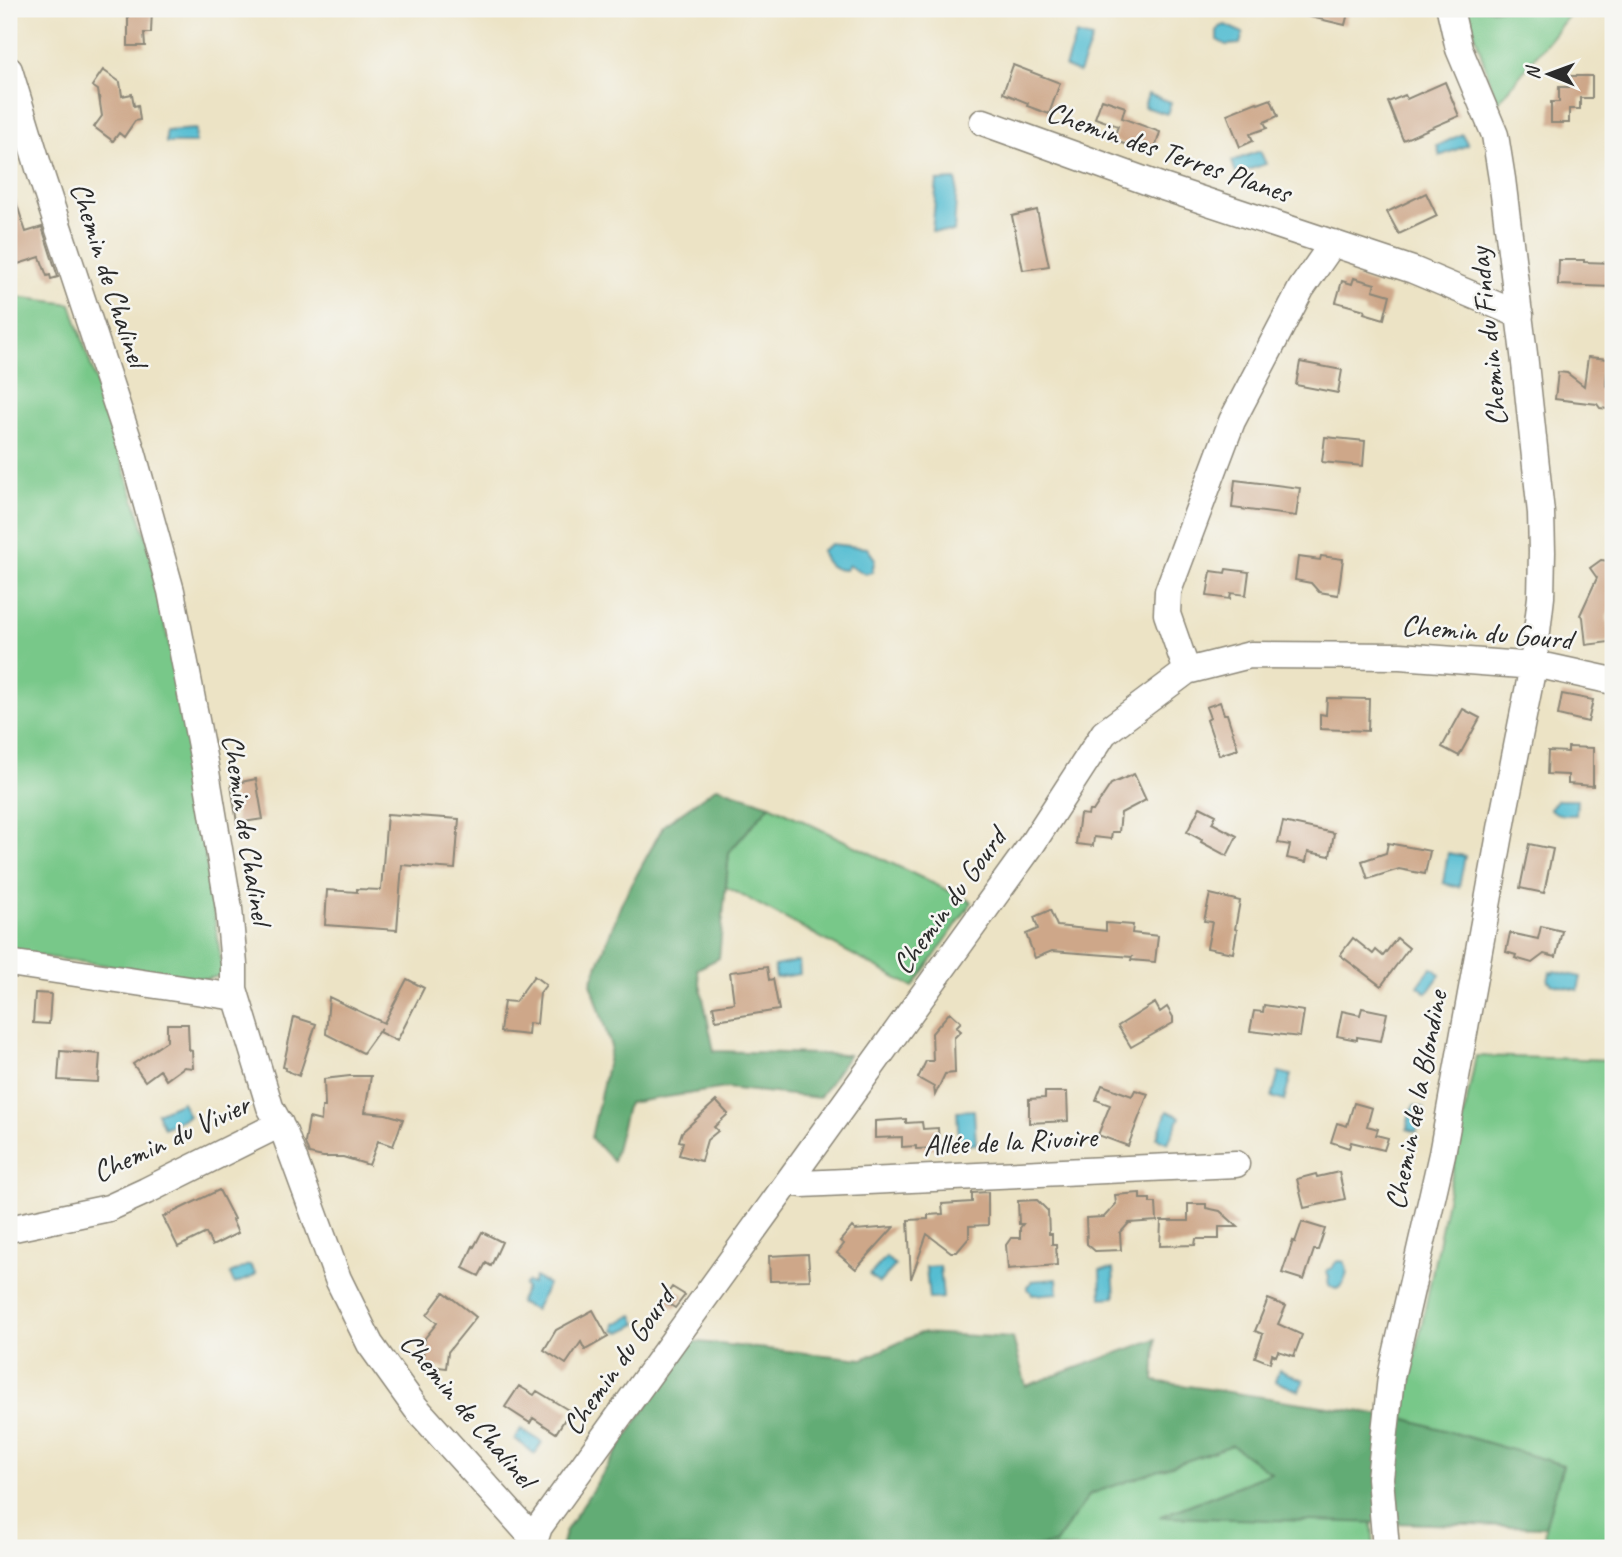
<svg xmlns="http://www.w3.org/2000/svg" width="1622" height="1557" viewBox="0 0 1622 1557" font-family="Caveat,sans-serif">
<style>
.green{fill:#78c889;stroke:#527a5a;stroke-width:2}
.forest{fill:#62ac75;stroke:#466c50;stroke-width:2}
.water{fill:#55bdd2;stroke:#40747e;stroke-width:2}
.building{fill:#cea789}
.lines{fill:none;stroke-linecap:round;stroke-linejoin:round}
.minor-casing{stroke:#8c8778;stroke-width:29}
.minor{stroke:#fff;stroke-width:26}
.labels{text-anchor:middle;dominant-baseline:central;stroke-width:5;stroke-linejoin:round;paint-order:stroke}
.street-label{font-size:30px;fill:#2b2b2b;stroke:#f6f6f2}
</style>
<rect width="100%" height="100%" fill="#f6f6f2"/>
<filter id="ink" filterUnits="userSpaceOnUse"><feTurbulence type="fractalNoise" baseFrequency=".0143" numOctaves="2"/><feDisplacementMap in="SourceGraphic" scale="14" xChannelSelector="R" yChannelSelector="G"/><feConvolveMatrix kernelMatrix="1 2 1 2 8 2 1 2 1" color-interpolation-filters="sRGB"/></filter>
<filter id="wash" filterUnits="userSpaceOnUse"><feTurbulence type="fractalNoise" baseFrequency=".00686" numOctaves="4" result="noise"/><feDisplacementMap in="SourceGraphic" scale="28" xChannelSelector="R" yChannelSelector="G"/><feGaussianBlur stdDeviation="1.57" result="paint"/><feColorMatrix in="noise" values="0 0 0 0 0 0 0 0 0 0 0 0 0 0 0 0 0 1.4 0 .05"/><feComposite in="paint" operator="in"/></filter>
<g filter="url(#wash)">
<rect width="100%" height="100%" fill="#ece3c5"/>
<path class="green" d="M1467,9H1574L1497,104Z
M9,296L71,304L147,539L186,725L223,975L207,979L9,952Z
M770,805L972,902L913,987L726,887L729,852Z
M1476,1056L1613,1060V1548H1544L1545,1527L1563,1465L1403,1418Z
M1232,1445L1271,1473L1161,1516L1372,1521L1374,1548H1025L1055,1544L1090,1494Z"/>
<path class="forest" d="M717,787L770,805L729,852L719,958L697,969L714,1051L849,1055L819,1098L726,1088L628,1103L613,1161L591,1138L611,1047L591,983L622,902L664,825Z
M920,1333L1013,1338L1026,1386L1156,1339L1154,1381L1403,1418L1563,1465L1545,1527L1159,1517L1271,1473L1232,1445L1090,1494L1055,1544L1025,1548H561L565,1532L689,1341L863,1359Z"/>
<path class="water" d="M1225,25L1243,33L1240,44L1226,45L1217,40V31L1220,27Z
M1076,35L1092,39L1079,73L1065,67Z
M1148,94L1171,102L1167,114L1144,107Z
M196,129L195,143H166V131Z
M1462,134L1468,145L1440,156L1437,146Z
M1260,151L1266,164L1236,174L1232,161Z
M955,180L957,182L954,232L932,231L937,181Z
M831,544L867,548L875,559L872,572L865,574L849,565L845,570C831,570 825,563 821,551Z
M1557,800H1577L1576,815C1566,815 1558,816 1550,809Z
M1448,853L1465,856L1459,887L1443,883Z
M799,961L800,974L776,978L774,966Z
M1431,968L1434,969L1440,975L1427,993L1418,986Z
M1554,971L1581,977L1578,990L1551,984V982L1548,981L1550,972L1553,973Z
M1279,1072L1291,1075L1284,1101L1272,1097Z
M182,1102L189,1116L164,1128L157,1113Z
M1414,1105L1424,1108L1423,1116L1416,1132L1407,1129L1409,1117Z
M974,1110L976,1144L959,1145L957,1111Z
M1167,1111L1180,1117L1168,1143L1157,1138Z
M886,1257L895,1266L879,1283L870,1275Z
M1340,1261L1344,1262C1350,1270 1345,1284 1337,1289C1329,1287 1327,1284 1329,1277L1326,1272L1327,1270L1332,1268L1336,1262Z
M246,1266L250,1265L256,1274L250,1278L234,1284L230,1274Z
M940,1266L943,1298L929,1299L926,1267Z
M1113,1269L1115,1297L1101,1298L1100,1270Z
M535,1277L548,1284L535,1310L519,1303L526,1288L524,1286L527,1282L532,1284Z
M1057,1279L1058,1293L1032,1295L1031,1292L1027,1289V1286L1031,1283V1281Z
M633,1315L637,1324L621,1332L614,1331L615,1324Z
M1279,1370L1304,1380L1299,1391L1275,1381Z
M521,1429L542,1442L535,1454L515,1439Z"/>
<g id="blocks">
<path class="building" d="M128,9H152L151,33H144L145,46H128Z
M1302,9H1349L1345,25L1302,15Z
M1013,65L1060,83L1049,114L1027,106L1028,103L1003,93Z
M103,70L120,82L122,96L132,94L134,106L138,105L140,120L135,121L124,137L119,133L113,141L94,127L102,116L98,90L92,86Z
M1569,76H1592V98H1580V109H1569V123H1551V102H1559V87H1569Z
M1445,82L1459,116L1403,140L1388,102L1405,95L1407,99Z
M1102,99L1125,107L1122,118L1160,132L1154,152L1142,148L1137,147L1136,148L1113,140L1118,126L1095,118Z
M1271,99L1278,116L1264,122L1267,128L1250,134L1253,141L1240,147L1227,114L1257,102L1258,104Z
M9,190H12L26,232L42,227L58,277L51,279L50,275L47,276L40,257L18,264L9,234Z
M1426,193L1437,216L1399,234L1387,212Z
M1037,210L1049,266L1023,270L1012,216Z
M1559,260H1584V262L1613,263V287L1558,285Z
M1354,278L1375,284L1373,290L1390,295L1384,319L1364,313L1365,310L1336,302L1342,281L1352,284Z
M1588,357L1608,359L1606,384L1613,394V404L1608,409L1600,408L1597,404L1555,399L1558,372L1567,373L1584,386Z
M1300,362L1342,370L1338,393L1296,385Z
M1325,437L1365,441L1363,466L1322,462Z
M1235,480L1300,488L1296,516L1232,508Z
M1321,556L1343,559L1338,595L1319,592L1311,583L1295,580L1298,557L1320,560Z
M1601,560L1608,561L1613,568V600L1607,617L1610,642L1586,645L1583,617L1580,615L1597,578L1590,568Z
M1226,569L1249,572L1246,595L1231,593L1230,599L1207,596L1211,571L1225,573Z
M1562,694L1593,700L1588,722L1558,715Z
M1327,698L1369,699L1368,731L1320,729V714L1326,715Z
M1220,702L1224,714H1227L1238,749L1219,755L1207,720L1210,718L1206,707Z
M1463,709L1480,718L1459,756L1442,747Z
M1568,747L1593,748V786L1568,784V775L1547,774L1548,751L1568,752Z
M1134,774L1146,800L1121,813L1119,832H1112L1111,839L1094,837L1093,846L1076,844L1080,814L1088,815L1089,811H1093L1111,784Z
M256,779L263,819L237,823L231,784Z
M1200,807L1216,815L1212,823L1237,836L1227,856L1201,842L1202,840L1187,832Z
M387,814L459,819L455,869L402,865L397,930L325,925L327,890L357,892V889L381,890Z
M1283,822L1334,833L1330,856L1308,852L1306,862L1287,858L1290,845L1278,843Z
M1388,843L1430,851L1425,874L1399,869L1368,879L1362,861L1386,853Z
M1529,844L1553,849L1544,893L1520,888Z
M1210,894L1240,901L1235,929L1237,930L1233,953L1207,948L1212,922L1204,921Z
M1050,910L1057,926L1106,931V923L1133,925L1132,933L1158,936L1155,962L1131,960L1132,957L1052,951L1035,958L1026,934L1038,929L1034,917Z
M1541,926L1562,931L1556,957L1544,954L1532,963L1515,958L1516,955L1506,952L1510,933L1538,939Z
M1353,938L1373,954L1376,950L1383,956L1397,938L1409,948L1381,986L1340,955Z
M767,967L769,980L773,979L779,1010L716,1020L713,1006L734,1003L730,972Z
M534,976L546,985L540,993L537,1024L529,1023L528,1035L500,1032L504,1001L515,1002Z
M407,979L424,988L397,1041L379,1032L381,1028L363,1053L326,1034L329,997L384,1023Z
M35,993L51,994L49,1024L33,1023Z
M1155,1003L1160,1012L1167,1007L1173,1017V1023L1131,1047L1118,1026Z
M1264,1005L1304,1011L1300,1037L1250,1031L1254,1011L1263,1012Z
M1362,1008L1387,1013L1381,1041L1357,1037V1040L1337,1036L1342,1011L1360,1015Z
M950,1012L961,1022L956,1027L961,1031L954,1038L955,1073L945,1074L935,1095L934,1087L918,1078L926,1061H933L932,1033Z
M294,1017L316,1024L299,1076L285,1070L286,1068L283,1067Z
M167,1024H188L189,1050L192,1051L193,1068L184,1067L166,1080L160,1070L145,1081L133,1064L167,1041Z
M60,1051L100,1054L98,1082L58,1080Z
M350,1076H371L365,1112L386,1114L403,1119L393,1146L378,1141L369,1165L343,1157H323L309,1154L305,1143L309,1118L321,1121L322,1107H325L324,1079Z
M1102,1085L1132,1096L1135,1090L1148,1094L1128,1146L1098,1135L1110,1105L1096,1100Z
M1045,1092H1067L1068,1121L1029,1123V1099L1045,1098Z
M716,1101L728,1114L714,1127L718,1131L707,1140L701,1161L679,1155L683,1142L679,1141L682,1132Z
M1354,1103L1372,1108L1367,1126L1378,1129L1376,1135L1388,1138L1384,1150L1351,1142L1349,1148L1331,1142L1337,1123L1347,1126Z
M906,1119V1123L922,1122L923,1129L938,1128L939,1148L916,1149V1146L902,1147V1137L875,1138V1121Z
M1339,1172L1345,1199L1304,1208L1297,1179L1316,1174L1317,1177Z
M219,1190L234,1219L232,1220L238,1233L212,1246L206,1233L178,1247L163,1217Z
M988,1192V1225L969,1226V1238L957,1252H951L927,1234L911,1279L908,1220L928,1219V1215L943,1214L942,1204L972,1202V1193Z
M1140,1193V1199H1150V1203H1156L1157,1221L1129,1223L1120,1233L1121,1250L1095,1251L1087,1244L1086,1218L1104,1217L1116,1204L1115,1195Z
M1037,1200L1048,1211L1049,1234H1052V1244H1056L1057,1265L1008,1269L1006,1245L1011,1238H1020V1228L1023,1224H1019L1018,1201Z
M1188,1204H1206V1208L1220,1211L1238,1227H1219V1239H1196L1195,1245L1160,1246L1161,1221H1188Z
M1302,1222L1325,1229L1318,1250H1314L1304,1280L1282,1273L1293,1241L1295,1242Z
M852,1227L855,1230L894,1227L856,1269L837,1253L844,1244L840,1241Z
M482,1232L502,1242L491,1266L486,1263L479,1276L463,1268L473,1246L474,1247Z
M808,1254L810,1280L770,1281L769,1256Z
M672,1287L685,1295L675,1308L663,1300Z
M444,1292L476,1317L448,1352L446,1368L422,1365L425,1338L437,1323L427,1315Z
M1268,1299L1286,1306L1278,1324L1302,1335L1294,1356L1278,1351L1276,1356L1272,1354L1270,1363L1255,1357L1263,1334L1255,1331Z
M593,1310L608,1337L585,1350L581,1342L566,1364L544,1350L556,1330Z
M519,1386L534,1395L537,1391L570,1411L556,1433L533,1418L530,1423L505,1407Z"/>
</g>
</g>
<g filter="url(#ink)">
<use href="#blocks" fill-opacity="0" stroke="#8c8778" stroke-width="2"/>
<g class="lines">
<defs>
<path id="minor" d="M9,70L42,178L132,451L171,591L206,772L229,909L234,965V989L270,1107L284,1132L338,1279L370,1344L416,1408L534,1539
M983,122L1160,186L1413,270L1520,315
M1187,671L1167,614L1168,591L1232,421L1301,289L1333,243
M9,963L236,997
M788,1182L802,1184L1236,1164
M9,1229L109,1208L146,1191L280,1124
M532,1548L539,1527L1032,844L1104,733L1187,671L1250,655L1400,656L1549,667L1613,681
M1386,1548L1380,1478L1391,1377L1442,1154L1504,812L1533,666L1541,597L1542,552L1541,513L1524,354L1502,179L1495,135L1459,49L1450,9"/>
</defs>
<use href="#minor" class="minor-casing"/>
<use href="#minor" class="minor"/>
</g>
</g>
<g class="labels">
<g class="street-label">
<text transform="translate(1169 152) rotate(19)">Chemin des Terres Planes</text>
<text transform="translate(109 274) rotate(72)">Chemin de Chalinel</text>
<text transform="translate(1488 337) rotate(-96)">Chemin du Finday</text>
<text transform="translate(1487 632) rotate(5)">Chemin du Gourd</text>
<text transform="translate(247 829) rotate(81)">Chemin de Chalinel</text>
<text transform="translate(949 901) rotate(-54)">Chemin du Gourd</text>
<text transform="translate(1416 1100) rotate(-79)">Chemin de la Blondine</text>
<text transform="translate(171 1138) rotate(-25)">Chemin du Vivier</text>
<text transform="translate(1010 1141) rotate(-3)">Allée de la Rivoire</text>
<text transform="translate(618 1361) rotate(-55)">Chemin du Gourd</text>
<text transform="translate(468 1410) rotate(50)">Chemin de Chalinel</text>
</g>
</g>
<rect width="1622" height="1557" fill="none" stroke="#f6f6f2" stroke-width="35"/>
<g transform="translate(1549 74) rotate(271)" stroke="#f6f6f2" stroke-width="5" paint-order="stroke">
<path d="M0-5L12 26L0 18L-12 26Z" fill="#2b2b2b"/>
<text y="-10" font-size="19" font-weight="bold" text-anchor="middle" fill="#2b2b2b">N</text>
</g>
</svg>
